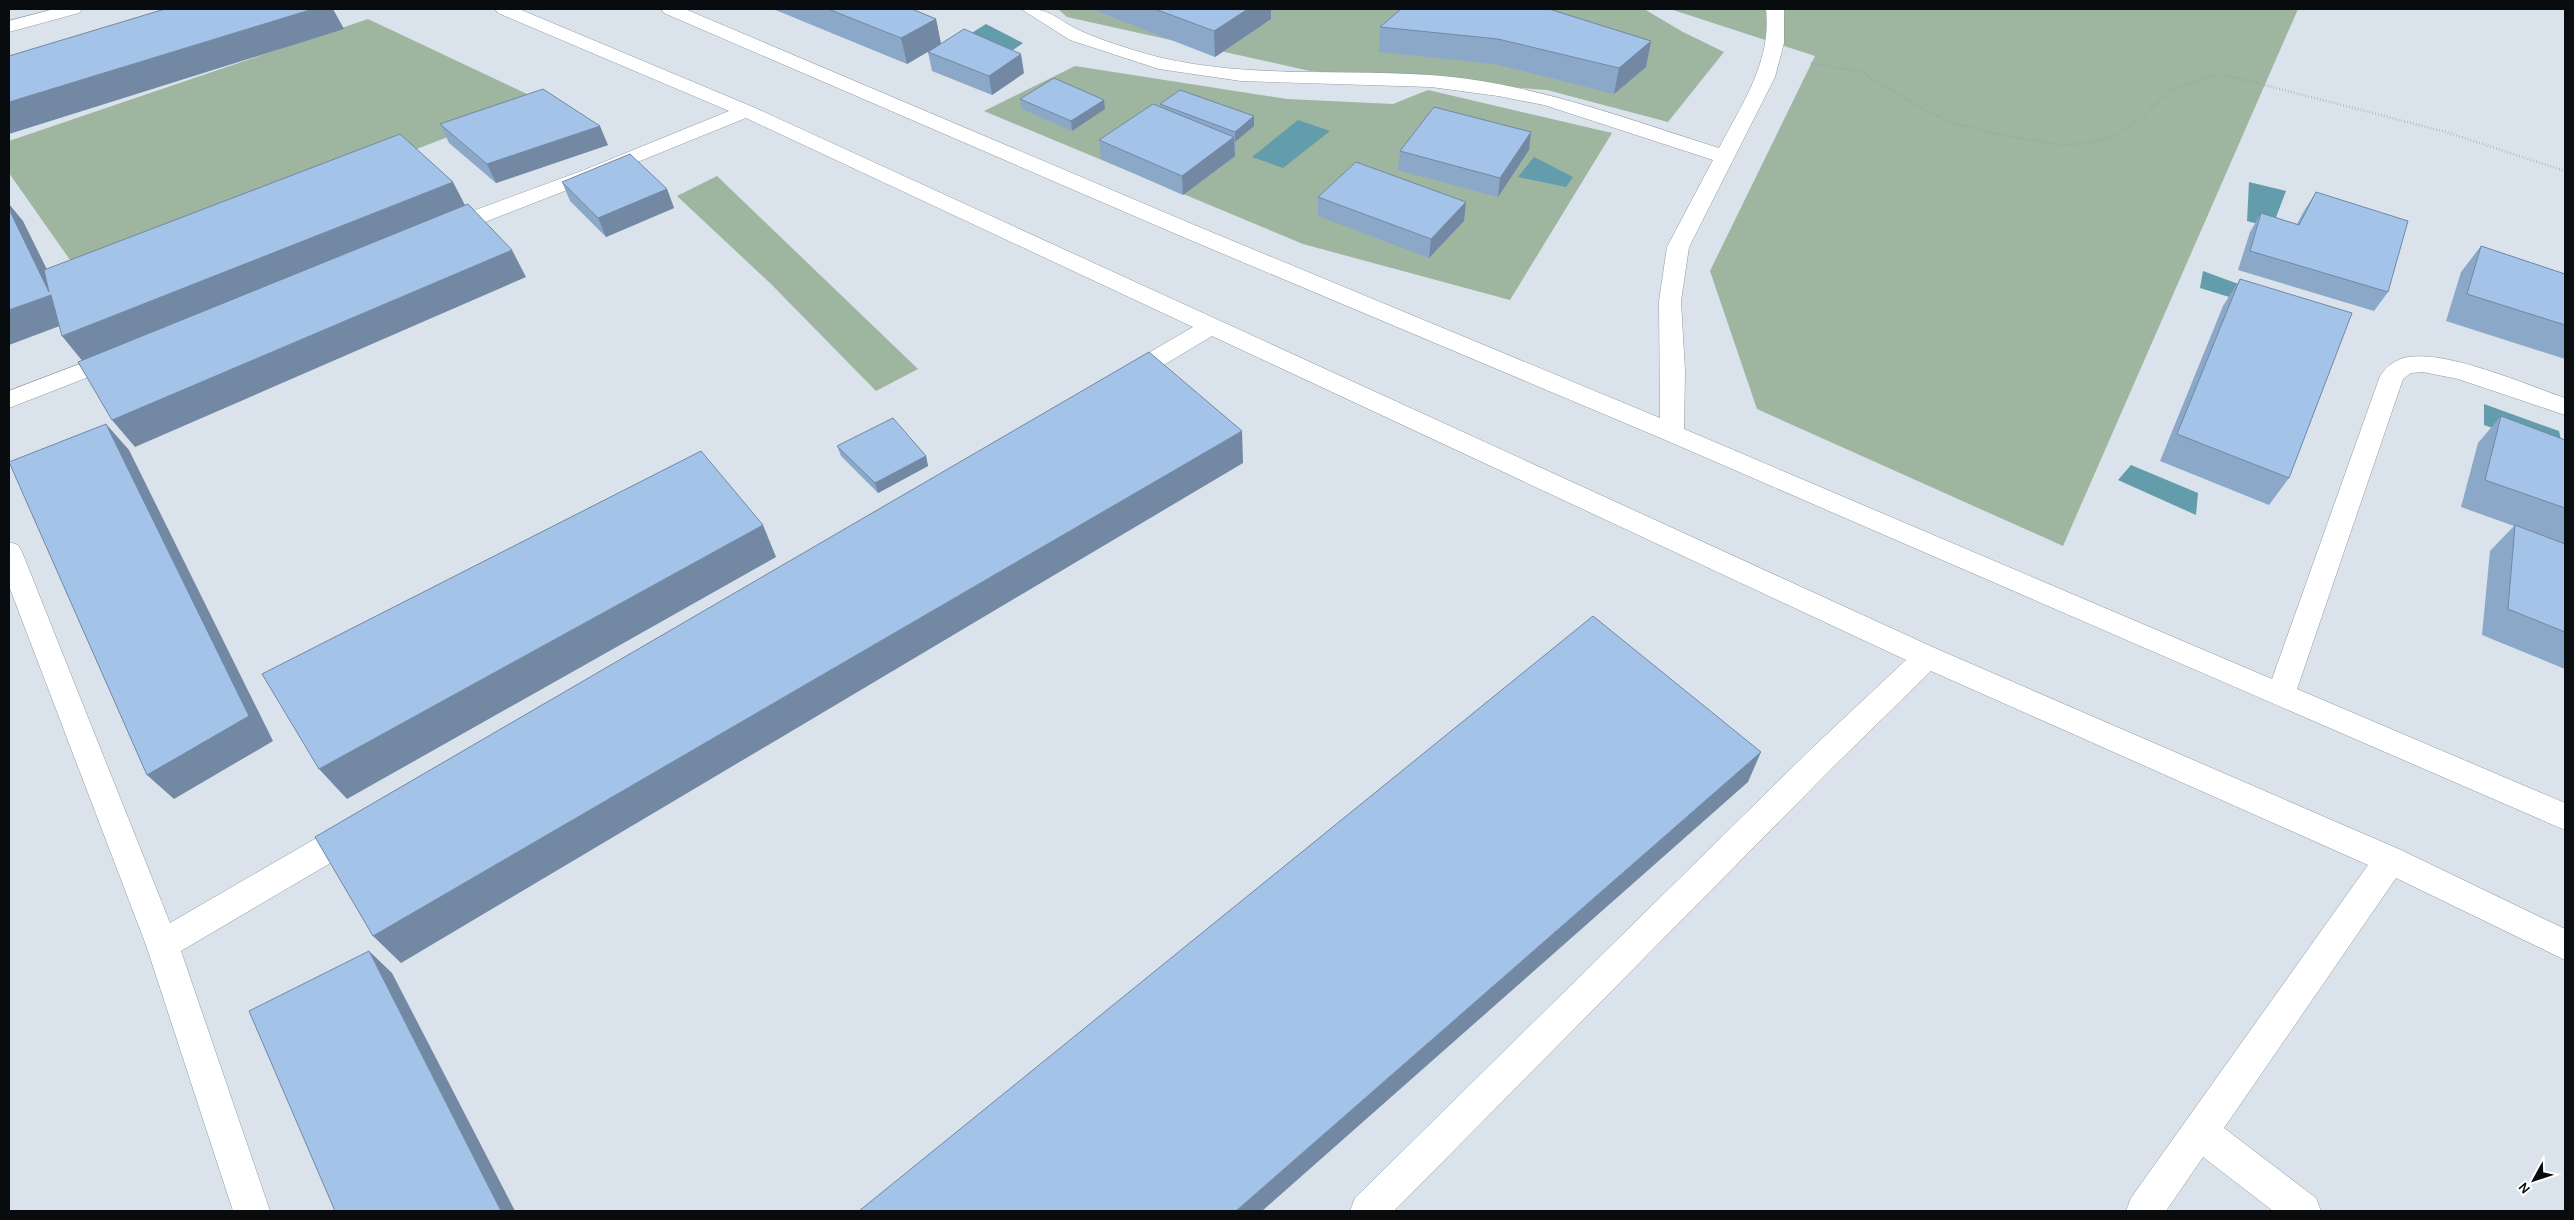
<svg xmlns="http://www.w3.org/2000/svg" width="2574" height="1220" viewBox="0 0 2574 1220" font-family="Karla,sans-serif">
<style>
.green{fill:#9eb59f}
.water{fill:#639cab}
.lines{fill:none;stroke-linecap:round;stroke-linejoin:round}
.minor-casing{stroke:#9299a2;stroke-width:1}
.path{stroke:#969ca3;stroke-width:2.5;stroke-dasharray:0.5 2.5;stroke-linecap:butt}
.minor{fill:#fff;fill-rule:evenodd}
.wall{fill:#8ca8c8}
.shaded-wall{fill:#7288a3}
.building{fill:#a3c3e9;stroke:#7288a3}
</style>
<rect width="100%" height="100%" fill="#dae2eb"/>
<path class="green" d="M1058,9H1644L1683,32L1724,52L1668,122L1547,90L1310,71L1067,17Z
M1670,9H2298L2063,546L1757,409L1710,271L1815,56Z
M368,19L542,101L82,277L9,173V141Z
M1075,66L1287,99L1393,104L1428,90L1612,133L1510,300L1303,244L984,111Z
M717,176L918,369L876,391L771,284L677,196Z"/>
<path class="water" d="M986,24L1023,43L1013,50L970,34Z
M1298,120L1330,131L1283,168L1252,157Z
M1534,157L1573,177L1566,187L1518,177Z
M2249,182L2286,191L2272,228L2247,221Z
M2203,271L2274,297L2265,308L2200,288Z
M2484,404L2559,431L2564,453L2484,425Z
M2131,465L2198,493L2196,515L2118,480Z"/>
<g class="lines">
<defs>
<path id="minor" d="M54,9H82L79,13L9,32V21Z
M495,9H519L753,107L1937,649L2401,850L2565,929V960L2396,878L2224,1128L2316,1198L2321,1211H2273L2203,1157L2166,1211H2126L2131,1198L2368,865L1931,671L1833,767L1394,1211H1350L1355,1198L1811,749L1906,660L1212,336L1132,384L1124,386L1116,384L1112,378L1116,372L1193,327L746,118L598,178L454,234L446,235L438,234L435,229L438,224L584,170L729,111L498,13Z
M661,9H685L1192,224L1660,418L1659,301L1667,247L1713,160L1544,105L1498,96L1431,87L1241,81L1159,69L1070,40L1021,9C1052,7 1057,21 1083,32C1106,42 1138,52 1162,58C1250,78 1341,69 1430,75C1530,82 1624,118 1719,148C1742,104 1772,61 1766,9H1784V43L1775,77L1689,247L1681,301L1685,371L1684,429L2272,679L2380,376C2387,366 2396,359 2408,357C2450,351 2524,384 2565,398V415L2458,379L2423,372L2411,373L2403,379L2297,689L2565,803V830L1663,439L1176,234L664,13Z
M119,349L127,352L131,357L127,362L9,408V391Z
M9,542L18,545L22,552L170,923L344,822L355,819L366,822L371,832L366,842L181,951L270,1211H233L146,945L9,586Z"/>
</defs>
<use href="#minor" class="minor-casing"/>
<path class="path" d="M1811,63L1862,72L1917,106L1950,122L2007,136L2061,145L2092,143L2116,135L2141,118L2168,92L2189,83L2222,74L2446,132L2565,171"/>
<use href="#minor" class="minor"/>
</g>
<path class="wall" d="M773,9H912L936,19L941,44L907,64Z
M1091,9H1271V19L1215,57Z
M1380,27L1651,41L1646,67L1614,94L1495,64L1379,52Z
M928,52L1024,73L992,95L932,71Z
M1020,99L1105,109L1072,131L1022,109Z
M1160,104L1254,116V126L1235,141V156L1183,195L1101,159L1099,140L1160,107Z
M440,124L608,145L496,183L449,143Z
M1531,132L1529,150L1498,197L1398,170L1400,151Z
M562,182L667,189L674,208L606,237L570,201Z
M2316,192L2388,292L2374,311L2238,270L2250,232L2261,213L2297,224L2304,211Z
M1318,197L1464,221L1429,258L1318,216Z
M2481,246L2565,274V359L2446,321L2461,272Z
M2240,279L2289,478L2269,505L2160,461L2223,306Z
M2501,416L2565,440V669L2482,635L2490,551L2514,526L2461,507L2478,443Z
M837,446L926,456L928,466L878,493L841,456Z"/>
<path class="shaded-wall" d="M313,9H333L344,29L9,134V102Z
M1248,9H1271V19L1215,57L1214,31Z
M936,19L941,44L907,64L901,38Z
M1651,41L1646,67L1614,94L1619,68Z
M1021,54L1024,73L992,95L989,76Z
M1104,100L1105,109L1072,131L1071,121Z
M1254,116V126L1235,142V132Z
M600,126L608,145L496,183L487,164Z
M1531,132L1529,150L1498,197L1500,178Z
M1234,137L1235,156L1183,195L1182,176Z
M453,182L467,209L84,363L62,336Z
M667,189L674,208L606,237L598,218Z
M1466,202L1464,221L1429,258L1431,239Z
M9,204L23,221L71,318L49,292L9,214Z
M512,250L526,277L135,447L112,420Z
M51,295L73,321L9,345V310Z
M106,424L129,450L273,741L174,799L147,775Z
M1242,431L1243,463L401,963L373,936Z
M926,456L928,466L878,493L875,483Z
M763,525L776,557L347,799L319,769Z
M1761,752L1748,782L1262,1211H1236Z
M369,951L392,973L515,1211H501Z"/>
<path class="building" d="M165,9H313L9,102V56Z
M828,9H912L936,19L901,38Z
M1155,9H1248L1214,31Z
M1401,9H1549L1651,41L1619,68L1498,39L1380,27Z
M964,29L1021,54L989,76L928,52Z
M1054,78L1104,100L1071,121L1020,99Z
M543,89L600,126L487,164L440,124Z
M1180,90L1254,116L1235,132L1160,104Z
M1153,104L1234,137L1182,176L1099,140Z
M1434,107L1531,132L1500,178L1400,151Z
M400,134L453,182L62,336L51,295L9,310V209L49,292L44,270Z
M630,154L667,189L598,218L562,182Z
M1356,162L1466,202L1431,239L1318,197Z
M2316,192L2408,221L2388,292L2250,251L2261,213L2299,225Z
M468,204L512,250L112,420L78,362Z
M2481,246L2565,274V325L2467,294Z
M2240,279L2352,313L2289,478L2177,434Z
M1149,352L1242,431L373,936L315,837Z
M2501,416L2565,440V508L2485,480Z
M893,418L926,456L875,483L837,446Z
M106,424L249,716L147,775L9,462Z
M701,451L763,525L319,769L262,674Z
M2515,525L2565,544V632L2508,609Z
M1593,616L1761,752L1236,1211H859Z
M369,951L501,1211H335L249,1011Z"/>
<rect width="2574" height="1220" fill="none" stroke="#090c0f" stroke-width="20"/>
<g transform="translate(2534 1180) rotate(230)" stroke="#ffffff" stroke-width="4" paint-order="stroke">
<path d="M0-4L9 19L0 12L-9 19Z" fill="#090c0f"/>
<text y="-8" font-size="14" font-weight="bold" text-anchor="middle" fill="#090c0f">N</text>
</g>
</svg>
